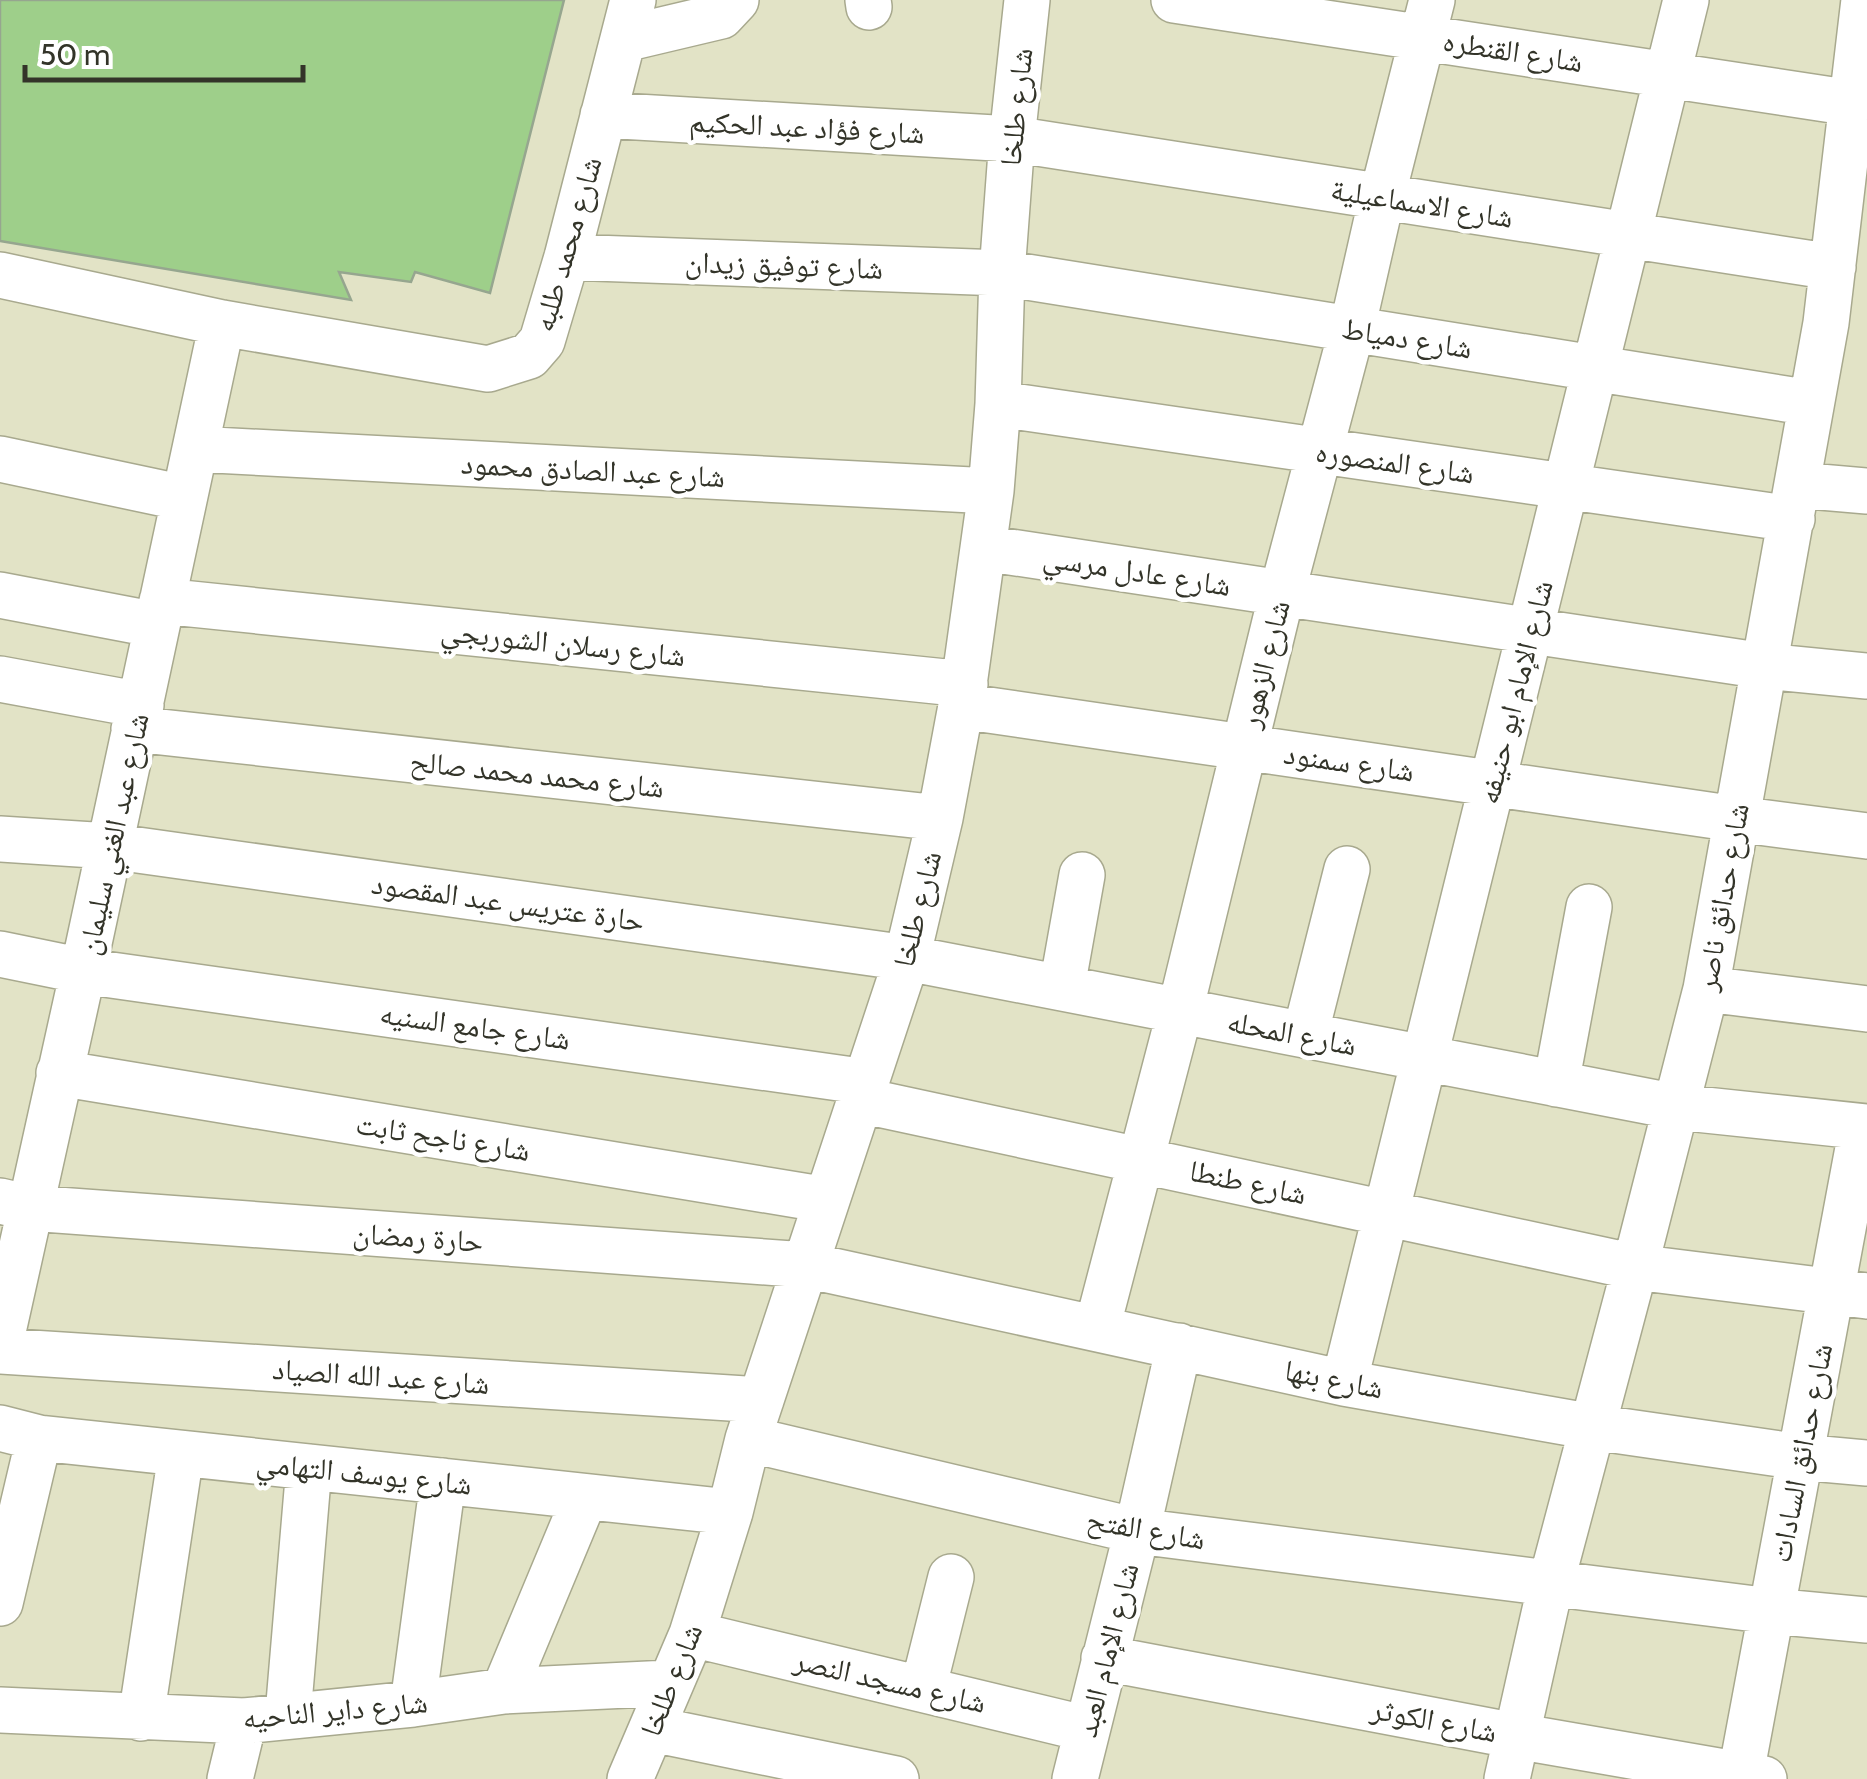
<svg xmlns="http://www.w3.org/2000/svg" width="1867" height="1779" viewBox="0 0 1867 1779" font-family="Cabin,'Noto Naskh Arabic',sans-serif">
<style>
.building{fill:#9ecf8a;stroke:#96a68f;stroke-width:2.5}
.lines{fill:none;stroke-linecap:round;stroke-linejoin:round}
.minor-casing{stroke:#a8a98e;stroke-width:48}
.minor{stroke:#fff;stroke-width:45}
.labels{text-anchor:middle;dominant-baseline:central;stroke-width:9;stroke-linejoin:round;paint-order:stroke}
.street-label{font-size:30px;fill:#333429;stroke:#fff}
</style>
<rect width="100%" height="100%" fill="#e2e3c6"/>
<path class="building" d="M0,0H564L490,293L415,272L411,282L339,272L351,300L0,241Z"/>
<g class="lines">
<defs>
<path id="minor" d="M868,0L869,7
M1174,0L1852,103
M624,39L721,16L736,0
M603,115L1012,139L1833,267
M567,257L1002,273L1811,403
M0,275L222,323L488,369L529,356L542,341L567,257L633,0
M998,404L1792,519
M195,449L991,491
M0,459L184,498
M1797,485L1867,491
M984,548L1764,666L1867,676
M0,595L157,625
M162,601L965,684
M0,679L141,705
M961,706L1736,819L1867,836
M134,729L940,818
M0,839L109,846L907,958L1677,1107L1867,1127
M0,954L83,971L867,1082
M1062,987L1082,875
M1706,989L1867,1009
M1305,1035L1347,869
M59,1073L827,1200
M1556,1084L1589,907
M860,1100L1635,1267L1867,1296
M0,1201L30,1208L806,1265L1344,1383L1593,1427L1800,1457L1867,1463
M1097,1328L1180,1011L1282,593L1352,329L1382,197L1432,0
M0,1345L83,971L222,323
M0,1351L761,1400
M1344,1383L1686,0
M0,1428L39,1438L730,1512
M748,1439L1137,1531L1771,1611L1867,1620
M0,1603L39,1438
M692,1634L1087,1729
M1104,1658L1516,1736L1764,1779
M923,1689L951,1577
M504,1691L585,1497
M413,1704L443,1481
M0,1710L244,1721L413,1704L504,1691L669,1683
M288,1715L309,1467
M141,1718L181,1454
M652,1729L896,1779
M230,1779L244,1721
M630,1779L692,1634L730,1512L748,1439L907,958L940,818L961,706L991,491L998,404L1002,273L1012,139L1027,0
M1075,1779L1137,1531L1179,1346
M1507,1779L1551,1583L1635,1267L1706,989L1826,323L1864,0
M1740,1779L1862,1127"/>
</defs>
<use href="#minor" class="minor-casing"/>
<use href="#minor" class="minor"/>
</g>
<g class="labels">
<g class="street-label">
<text transform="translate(1513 51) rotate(9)">شارع القنطره</text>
<text transform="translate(1016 107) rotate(-84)">شارع طلخا</text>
<text transform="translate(807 127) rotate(3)">شارع فؤاد عبد الحكيم</text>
<text transform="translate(1422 203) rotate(9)">شارع الاسماعيلية</text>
<text transform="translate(567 244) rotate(-74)">شارع محمد طلبه</text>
<text transform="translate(784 265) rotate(2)">شارع توفيق زيدان</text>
<text transform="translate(1407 338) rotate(9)">شارع دمياط</text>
<text transform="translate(1395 462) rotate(8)">شارع المنصوره</text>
<text transform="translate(593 470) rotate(3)">شارع عبد الصادق محمود</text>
<text transform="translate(1137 571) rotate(9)">شارع عادل مرسي</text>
<text transform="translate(563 643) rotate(6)">شارع رسلان الشوربجي</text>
<text transform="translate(1264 664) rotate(-76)">شارع الزهور</text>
<text transform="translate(1515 692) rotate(-76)">شارع الإمام ابو حنيفه</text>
<text transform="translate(1349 762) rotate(8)">شارع سمنود</text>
<text transform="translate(537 774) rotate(6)">شارع محمد محمد صالح</text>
<text transform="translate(113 834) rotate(-78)">شارع عبد الغني سليمان</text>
<text transform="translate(1722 897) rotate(-80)">شارع حدائق ناصر</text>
<text transform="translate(508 902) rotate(8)">حارة عتريس عبد المقصود</text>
<text transform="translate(917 909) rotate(-76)">شارع طلخا</text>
<text transform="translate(475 1026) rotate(8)">شارع جامع السنيه</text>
<text transform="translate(1292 1033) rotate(11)">شارع المحله</text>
<text transform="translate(443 1137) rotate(9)">شارع ناجح ثابت</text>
<text transform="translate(1248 1182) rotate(12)">شارع طنطا</text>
<text transform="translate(418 1237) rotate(4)">حارة رمضان</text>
<text transform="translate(381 1376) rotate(4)">شارع عبد الله الصياد</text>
<text transform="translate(1334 1379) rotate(11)">شارع بنها</text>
<text transform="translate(1801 1453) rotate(-79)">شارع حدائق السادات</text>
<text transform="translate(364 1473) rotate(6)">شارع يوسف التهامي</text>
<text transform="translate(1146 1529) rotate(10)">شارع الفتح</text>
<text transform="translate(1107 1650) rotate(-76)">شارع الإمام العبد</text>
<text transform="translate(671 1680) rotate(-68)">شارع طلخا</text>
<text transform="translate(890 1681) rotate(13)">شارع مسجد النصر</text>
<text transform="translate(335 1710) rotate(-5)">شارع داير الناحيه</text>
<text transform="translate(1434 1720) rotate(11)">شارع الكوثر</text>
</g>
</g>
<path d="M25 65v15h278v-15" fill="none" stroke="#333429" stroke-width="5"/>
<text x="40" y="65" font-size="30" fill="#333429" stroke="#ffffff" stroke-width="8" paint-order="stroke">50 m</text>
</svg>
